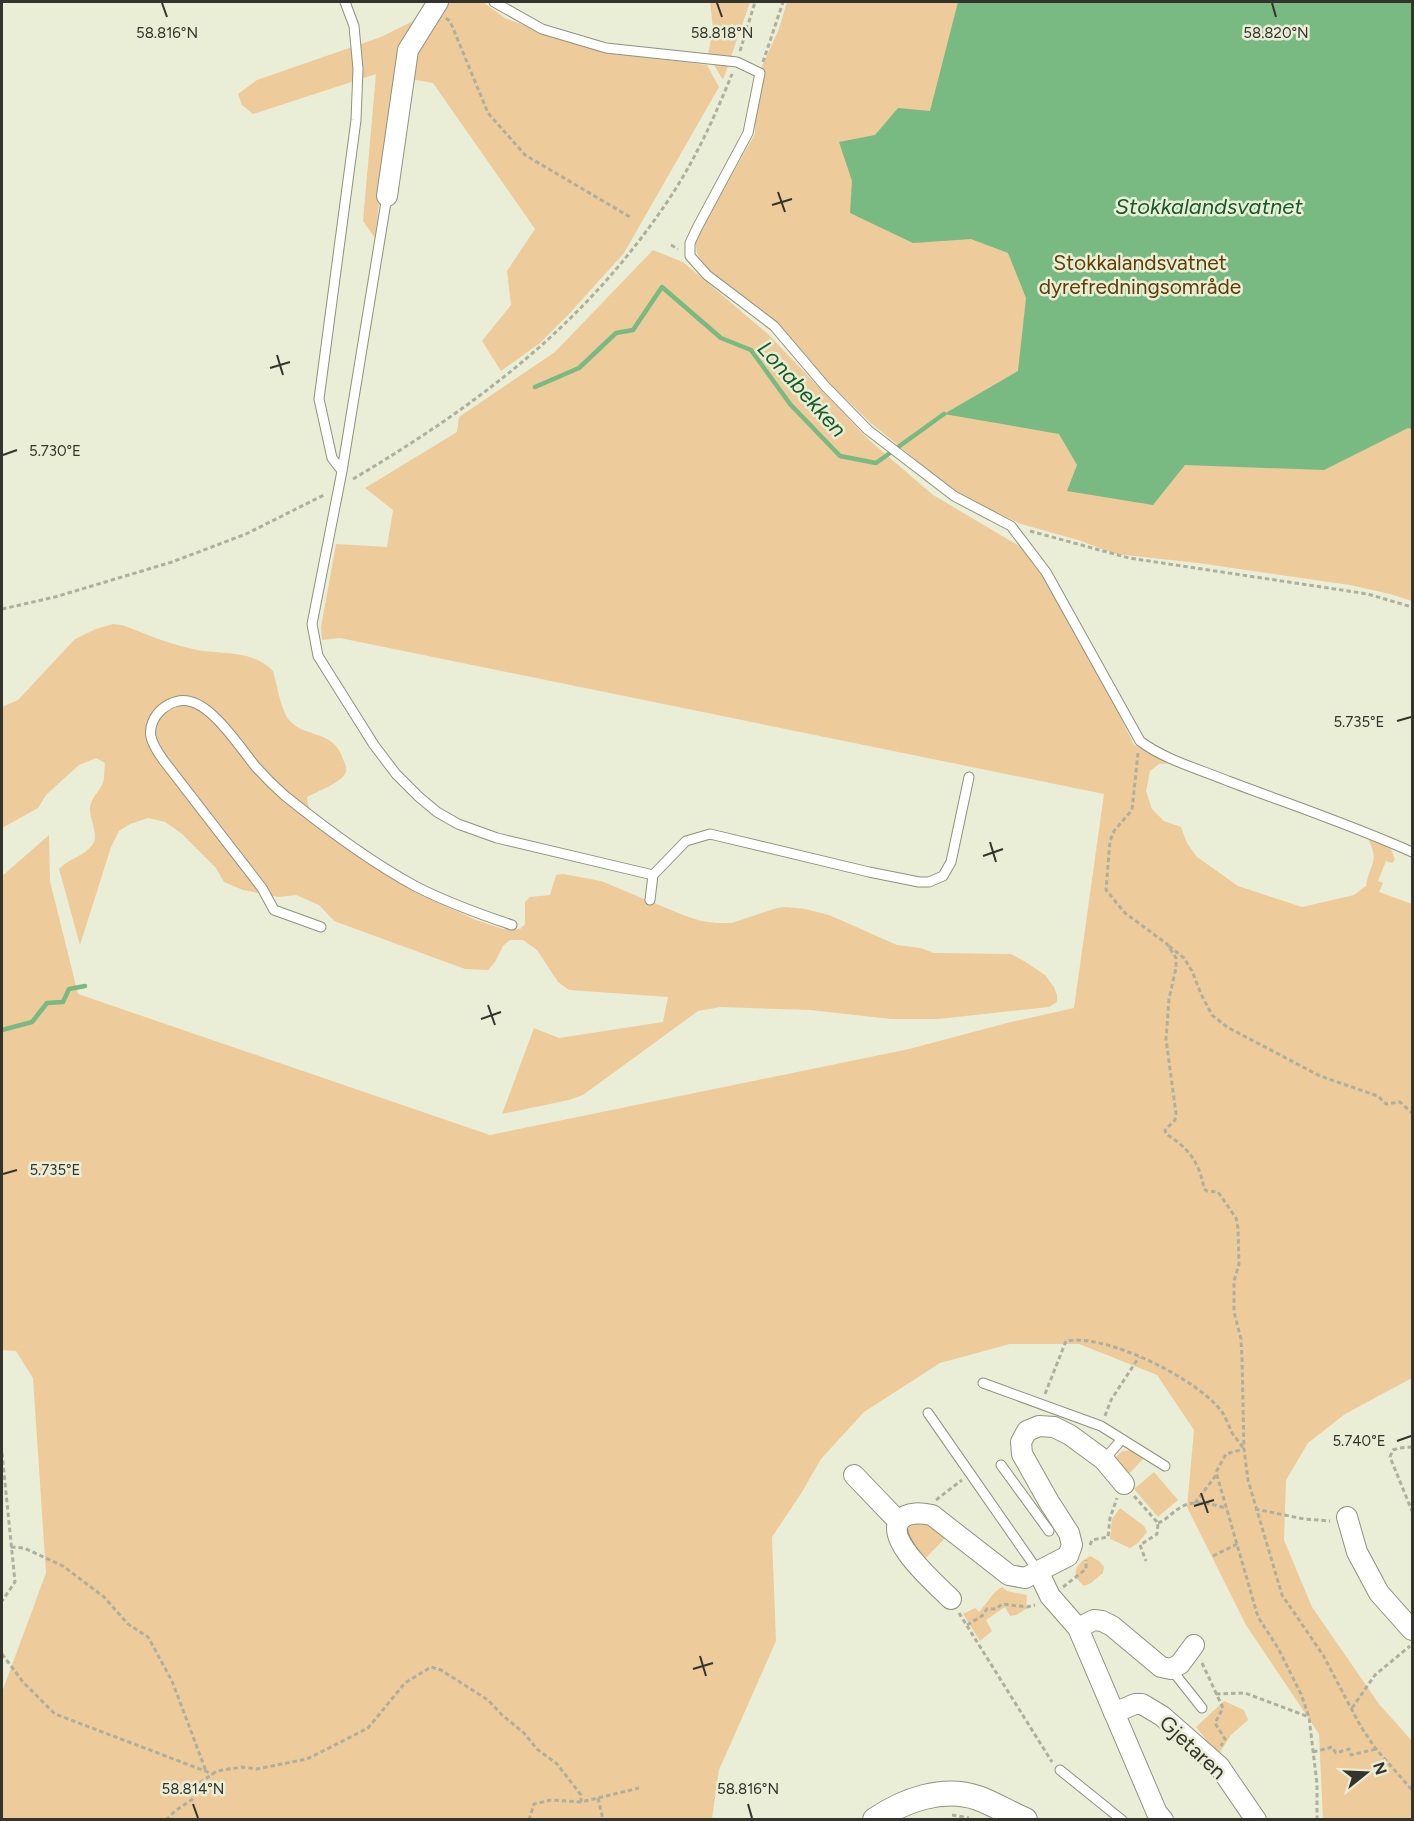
<svg xmlns="http://www.w3.org/2000/svg" width="1414" height="1821" viewBox="0 0 1414 1821" font-family="Figtree,sans-serif">
<style>
.green{fill:#edcb9b}
.water{fill:#78ba82}
.lines{fill:none;stroke-linecap:round;stroke-linejoin:round}
.stream{stroke:#78ba82;stroke-width:4.5}
.service-casing{stroke:#8f927c;stroke-width:11}
.minor-casing{stroke:#8f927c;stroke-width:22}
.tertiary-casing{stroke:#8f927c;stroke-width:26}
.path{stroke:#aeb09e;stroke-width:3;stroke-dasharray:4.5 3;stroke-linecap:butt}
.service{stroke:#fff;stroke-width:9}
.minor{stroke:#fff;stroke-width:20}
.tertiary{stroke:#fff;stroke-width:24}
.ticks{fill:none;stroke:#33342b;stroke-width:2}
.labels{text-anchor:middle;dominant-baseline:central;stroke-width:5;stroke-linejoin:round;paint-order:stroke}
.park-label{font-size:21px;fill:#5e3e01;stroke:#ebeed7}
.street-label{font-size:21px;fill:#33342b;stroke:#ebeed7}
.water-label{font-size:22px;font-style:italic;fill:#125b27;stroke:#ebeed7}
.ticks-label{font-size:15px;text-anchor:middle;fill:#33342b;stroke:#ebeed7;stroke-width:5;stroke-linejoin:round;paint-order:stroke}
</style>
<rect width="100%" height="100%" fill="#ebeed7"/>
<path class="green" d="M448,2H483L505,18L547,34L599,51L707,65L719,87L624,253L569,314L540,343L501,371L482,341L511,305L507,271L535,229L433,83L394,76L375,238L363,221L376,74L253,114L242,105L238,94L257,80L381,37L417,19L430,32Z
M710,2H750L723,80L708,55L713,28Z
M787,2H1412V601L1390,594L1350,585L1198,563L1116,554L1078,540L1021,524L985,507L953,490L872,424L831,385L792,339L769,316L703,265L697,253L695,239L755,134V82L779,29Z
M653,250L683,262L769,335L868,439L933,495L1021,547L1031,556L1105,685L1134,745L1173,763L1159,764L1150,771L1146,791L1152,809L1164,821L1181,827L1187,843L1197,857L1238,886L1302,907L1354,895L1366,886C1371,859 1380,864 1367,836C1383,842 1390,842 1395,860L1392,863L1386,861L1378,881L1383,883L1379,892L1412,904V1378L1345,1414L1308,1443L1286,1480L1284,1540L1312,1607L1379,1704L1412,1741V1819H1323L1319,1734L1246,1625L1187,1507L1194,1430L1157,1375L1079,1344H1010L940,1363L864,1412L821,1459L802,1492L772,1537L776,1641L719,1770L712,1819H2V1692L46,1573L33,1378L16,1351L2,1350V876L49,835L50,881L78,994L490,1135L909,1049L1007,1023L1074,1008L1104,794L340,638L322,640L321,627L336,544L387,547L393,510L365,488L457,432L459,417L555,352Z
M113,624L122,625C144,633 166,643 189,648C217,656 252,648 273,671C277,685 281,710 289,720C303,738 334,729 343,759C345,763 347,768 346,772C343,782 316,792 307,797L308,804L314,819L378,868L418,894L476,920L503,929H520L525,924V902L530,897L550,895L556,875L563,874L601,881L683,915L701,921L717,923H732L777,908L786,907L805,909L829,915L897,945L920,948L934,953L1011,954L1024,961L1045,975L1054,987L1057,995V1002L1049,1007L938,1019H891L810,1010L721,1007L698,1011L583,1095L569,1100L502,1114L534,1028L559,1038L663,1022L668,997L569,990L558,982L537,950L523,940H510L503,946L495,962L488,970L465,969L334,921L319,905L296,895L279,897L243,890L224,882L216,868L181,833L165,822L148,818L130,824L119,831L111,847L80,945L59,869C68,859 85,856 93,844C99,834 89,818 90,807C92,795 100,792 103,782C105,777 104,769 105,763L96,758L79,765L46,795L38,808L2,828V707L18,700L75,639L96,629Z
M1133,1450L1144,1458L1125,1478L1115,1467V1458L1122,1451Z
M1154,1472L1178,1500L1158,1517L1134,1489Z
M1120,1508L1144,1526L1147,1532L1138,1543L1130,1548L1110,1539L1112,1519Z
M918,1519L949,1534L921,1563L905,1538L907,1526Z
M1090,1556L1099,1561L1104,1567L1103,1573L1091,1583L1084,1586C1069,1574 1076,1564 1090,1556Z
M1002,1587L1007,1591L1027,1595L1026,1609L1016,1615L1010,1616L1005,1607L986,1620L992,1631L980,1641L963,1614L975,1608L979,1612L995,1592Z
M1224,1701L1244,1710L1248,1720L1231,1735L1218,1755L1196,1727Z"/>
<path class="water" d="M958,2H1412V429L1408,428L1324,470L1185,465L1153,505L1067,491L1077,465L1059,434L944,414L1018,371L1026,298L1008,253L971,239L913,243L850,213L852,181L839,142L875,135L898,108L930,111Z"/>
<g class="lines">
<path class="stream" d="M535,387L579,368L616,333L633,330L662,287L721,338L751,350L790,404L840,456L876,463L944,414
M2,1030L32,1022L47,1003L63,1002L69,989L85,986"/>
<defs>
<path id="service" d="M494,2L542,29L606,48L737,62L760,73L748,133L697,228L690,243V256L707,275L774,326L825,386L868,430L954,496L1011,526L1046,572L1140,741C1165,760 1199,769 1228,781C1289,804 1352,825 1412,852
M387,196L342,471L312,624L318,656L374,745L396,774L419,797L437,812L458,824L497,838L653,875L650,900
M342,471L332,458L319,399L356,120L358,69L354,26L345,2
M653,875L686,841L710,834L869,872L919,882H929L943,876L951,862L969,777
M321,927L274,910L262,888L164,761C159,754 153,746 151,737C147,716 171,695 192,702C214,708 241,748 255,766C264,776 274,786 284,795C325,828 369,861 415,886C446,902 479,914 512,925
M983,1383L1101,1426L1165,1466
M928,1413L1038,1571
M1104,1460L1122,1439
M1001,1465L1049,1531
M1171,1669L1202,1708
M1060,1770L1122,1820"/>
<path id="minor" d="M387,196L408,50L438,2
M854,1475L899,1522
M1347,1517L1357,1552L1379,1593L1412,1630
M1038,1571L1050,1596L1078,1628L1157,1813L1163,1820
M951,1599C938,1586 884,1540 900,1520C908,1511 922,1513 932,1515L1009,1575L1025,1578L1068,1556L1072,1545L1069,1533L1049,1502L1022,1454L1021,1442L1027,1431L1039,1426L1054,1427L1070,1435L1104,1460L1124,1484
M1078,1628L1094,1620L1102,1621L1112,1626L1161,1667L1171,1669L1180,1664L1194,1645
M1114,1713L1135,1704H1142L1162,1716L1219,1766L1256,1820"/>
<path id="tertiary" d="M875,1820C904,1800 943,1786 978,1798C994,1804 1009,1813 1025,1820"/>
</defs>
<use href="#service" class="service-casing"/>
<use href="#minor" class="minor-casing"/>
<use href="#tertiary" class="tertiary-casing"/>
<path class="path" d="M446,18L450,21L488,113L525,155L630,217
M740,51L755,2
M763,62L783,2
M671,245L678,249
M353,479C481,403 588,322 671,196C696,158 715,116 732,74
M1030,531L1129,558L1368,594L1412,607
M2,609L55,597L172,562L246,534L324,495
M1138,753L1132,810L1114,831L1110,841L1106,890L1125,913L1167,944L1176,958V968L1169,999L1166,1039L1176,1114L1175,1120L1165,1130L1166,1134C1188,1147 1200,1163 1204,1189L1207,1191L1218,1192L1236,1218L1238,1228L1239,1264L1234,1281V1312L1241,1339L1242,1358L1244,1449
M1169,946L1184,958L1192,971L1201,994L1212,1015L1227,1027L1320,1076L1378,1096L1386,1104L1400,1102L1412,1113
M1045,1394L1066,1341C1106,1333 1198,1379 1222,1412C1226,1418 1229,1426 1232,1433C1236,1438 1240,1443 1243,1448
M1105,1416L1111,1400L1139,1357
M1412,1447L1399,1448L1393,1450L1390,1457L1412,1511
M2,1453L15,1582L2,1601
M1134,1496L1158,1523L1157,1534L1140,1545L1146,1561
M936,1500L962,1480
M1195,1503L1217,1474
M1255,1509L1304,1519L1330,1521
M1158,1523C1168,1519 1173,1511 1183,1506C1194,1500 1216,1504 1227,1509
M1090,1545L1092,1540L1108,1537L1110,1518L1117,1498
M11,1547L24,1548L63,1566L104,1597L128,1624L148,1637L172,1681L206,1771
M1213,1556L1237,1544
M1063,1587L1086,1569V1560
M959,1613L1052,1762
M967,1625L982,1616L987,1609H996L1002,1604L1027,1607L1035,1605
M2,1654L23,1682L55,1714L213,1774
M1202,1663L1223,1708L1215,1723L1225,1739L1221,1746
M1216,1694L1245,1693L1309,1717
M1352,1708L1375,1675L1410,1646
M1313,1752L1332,1747L1336,1753L1349,1749L1351,1755L1376,1749
M598,1798L603,1820
M952,1815L969,1818
M166,1820L175,1811L194,1798L198,1784L217,1771L242,1767L257,1769L307,1759L335,1745L368,1728L405,1683L431,1667L441,1670L488,1700L502,1715L524,1733L537,1749L557,1764L581,1795V1802
M529,1820L534,1804L551,1800L581,1802L639,1788
M1317,1820V1784L1309,1717L1301,1694L1278,1648L1258,1617L1216,1472L1226,1454L1244,1449L1248,1480L1282,1595L1323,1655L1361,1727L1376,1749L1412,1790"/>
<use href="#service" class="service"/>
<use href="#minor" class="minor"/>
<use href="#tertiary" class="tertiary"/>
</g>
<path class="ticks" d="M162,3L167,17M717,3L722,17M1272,3L1276,17M778,192L785,212M772,205L792,199M277,355L283,375M270,368L290,362M3,455L17,450M1397,721L1411,717M990,842L996,862M983,856L1003,849M488,1005L495,1025M481,1019L501,1012M3,1174L17,1170M1397,1441L1411,1436M1201,1493L1208,1513M1194,1506L1214,1500M700,1656L706,1676M693,1669L713,1663M193,1804L198,1818M748,1804L752,1818"/>
<g class="labels">
<g class="park-label">
<text x="1140" y="262">Stokkalandsvatnet<tspan x="1140" dy="24">dyrefredningsområde</tspan></text>
</g>
<g class="street-label">
<text transform="translate(1193 1747) rotate(43)">Gjetaren</text>
</g>
<g class="water-label">
<text x="1209" y="206">Stokkalandsvatnet</text>
<text transform="translate(802 389) rotate(48)">Lonabekken</text>
</g>
</g>
<g class="ticks-label">
<text x="167" y="38">58.816°N</text>
<text x="722" y="38">58.818°N</text>
<text x="1276" y="38">58.820°N</text>
<text x="55" y="456">5.730°E</text>
<text x="1359" y="727">5.735°E</text>
<text x="55" y="1175">5.735°E</text>
<text x="1359" y="1446">5.740°E</text>
<text x="193" y="1794">58.814°N</text>
<text x="748" y="1794">58.816°N</text>
</g>
<rect width="1414" height="1821" fill="none" stroke="#33342b" stroke-width="6"/>
<g transform="translate(1366 1773) rotate(72)" stroke="#ebeed7" stroke-width="4.5" paint-order="stroke">
<path d="M0-4.5L10 22L0 15L-10 22Z" fill="#33342b"/>
<text y="-9" font-size="16" font-weight="bold" text-anchor="middle" fill="#33342b">N</text>
</g>
</svg>
